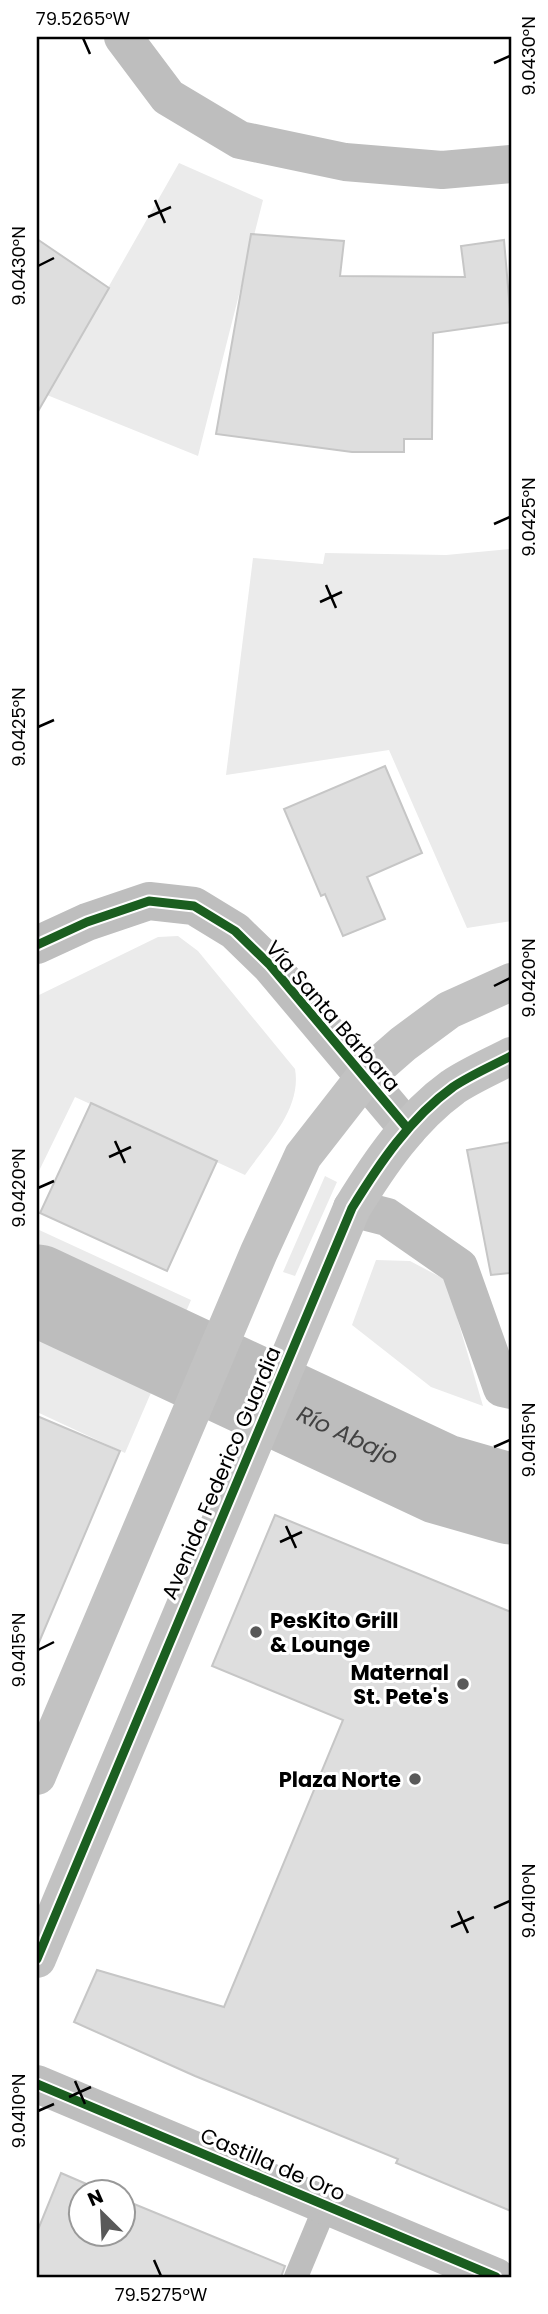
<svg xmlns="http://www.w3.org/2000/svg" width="548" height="2314" viewBox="0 0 548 2314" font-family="Poppins,sans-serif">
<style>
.green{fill:#ebebeb}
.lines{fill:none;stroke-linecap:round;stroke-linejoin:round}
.river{stroke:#bdbdbd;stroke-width:91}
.building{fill:#dedede;stroke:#c6c6c6;stroke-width:2}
.lane{stroke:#bebebe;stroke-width:24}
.street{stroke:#bebebe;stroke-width:38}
.secondary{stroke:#c2c2c2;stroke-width:38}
.cycleway-casing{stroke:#fff;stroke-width:13}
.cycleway{stroke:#1b5e20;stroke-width:9}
.ticks{fill:none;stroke:#000;stroke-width:2.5}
.poi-dot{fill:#595959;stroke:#fff;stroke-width:2.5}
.labels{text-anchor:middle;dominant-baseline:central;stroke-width:6;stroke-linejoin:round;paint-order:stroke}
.street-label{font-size:21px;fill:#000;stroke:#fff}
.poi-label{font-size:21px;font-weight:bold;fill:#000;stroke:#fff;text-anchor:end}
.water-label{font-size:23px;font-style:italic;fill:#424242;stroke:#fff}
.neatline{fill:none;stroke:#000;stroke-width:2.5}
.ticks-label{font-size:18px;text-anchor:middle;fill:#000}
</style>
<rect width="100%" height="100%" fill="#fff"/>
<path class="green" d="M179,163L263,200L198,456L47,395Z
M511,549V921L467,928L389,750L226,775L253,558L323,564L325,553L446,555Z
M178,936L198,951L295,1069C302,1109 267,1143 245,1175L75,1097L37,1175V996L158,937Z
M325,1176L337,1182L295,1276L283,1272Z
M37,1229L191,1300L125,1453L37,1412Z
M376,1260L410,1261L446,1280L483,1406L431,1387L352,1325Z"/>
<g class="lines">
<path class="river" id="s1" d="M37,1290L441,1479L511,1499"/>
</g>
<path class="building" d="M251,234L344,241L340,276L465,277L461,246L504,240L511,322L433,333L432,439H404V452H352L216,434Z
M37,239L109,288L37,413Z
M385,766L422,853L367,877L385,919L343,936L325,894L321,896L284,809Z
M91,1103L217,1161L167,1271L40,1213Z
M511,1142V1273L491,1275L467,1150Z
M37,1416L120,1451L37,1647Z
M275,1515L511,1612V2211L396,2163L398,2159L195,2076L74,2022L97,1970L224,2007L343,1720L212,1666Z
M61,2173L105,2192H80V2234H122V2199L285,2266L281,2277H37V2232Z"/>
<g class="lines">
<path class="lane" d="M296,2277L326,2205"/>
<path class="street" d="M123,37L168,97L240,140L345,162L442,170L511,164
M37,945L87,922L149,901L194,906L235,931L270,965L408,1129
M352,1208L387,1217L459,1267L502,1388L511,1390
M37,2084L496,2277"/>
<path class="secondary" d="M37,1776L259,1252L303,1156L363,1079L403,1044L449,1010L511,982
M37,1959L352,1208C379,1164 410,1118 453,1087C471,1075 492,1066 511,1056"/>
<defs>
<path id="cycleway" d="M37,945L87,922L149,901L194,906L235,931L270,965L408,1129
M37,1959L352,1208C379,1164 410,1118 453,1087C471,1075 492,1066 511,1056
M37,2084L496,2277"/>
</defs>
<use href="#cycleway" class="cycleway-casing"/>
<use href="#cycleway" class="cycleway"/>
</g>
<path class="ticks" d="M83,38L90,54M494,63L510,56M155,200L165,223M148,217L171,207M38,266L54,258M494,524L510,517M326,585L336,608M320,602L342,592M38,727L54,720M494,986L510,978M115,1141L125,1163M109,1157L131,1147M38,1188L54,1181M494,1447L510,1440M286,1526L296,1548M280,1542L302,1532M38,1650L54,1642M494,1908L510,1901M458,1911L468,1933M451,1927L474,1917M75,2081L85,2104M69,2097L91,2087M38,2111L54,2104M154,2260L161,2276"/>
<g class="poi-dot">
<circle cx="256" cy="1632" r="7"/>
<circle cx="463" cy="1684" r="7"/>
<circle cx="415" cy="1779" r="7"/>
</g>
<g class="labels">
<g class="street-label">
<text transform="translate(333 1016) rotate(49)">Vía Santa Bárbara</text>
<text transform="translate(221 1473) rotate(-67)">Avenida Federico Guardia</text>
<text transform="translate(273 2164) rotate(23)">Castilla de Oro</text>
</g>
<g class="poi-label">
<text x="270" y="1620" text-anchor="start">PesKito Grill<tspan x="270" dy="24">&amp; Lounge</tspan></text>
<text x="449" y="1672">Maternal<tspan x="449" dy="24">St. Pete's</tspan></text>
<text x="401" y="1779">Plaza Norte</text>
</g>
<g class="water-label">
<text stroke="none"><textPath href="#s1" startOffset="343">Río Abajo</textPath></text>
</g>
</g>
<rect width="548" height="2314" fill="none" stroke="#ffffff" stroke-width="77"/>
<g transform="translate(102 2213) rotate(336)"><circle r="33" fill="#ffffff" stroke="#999999" stroke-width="2"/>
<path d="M0-5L12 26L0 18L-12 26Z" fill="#595959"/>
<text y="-10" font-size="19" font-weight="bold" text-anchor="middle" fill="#000000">N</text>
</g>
<rect x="38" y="38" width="472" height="2238" class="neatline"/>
<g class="ticks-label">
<text x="83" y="25">79.5265°W</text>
<text transform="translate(529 56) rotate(-90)" y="6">9.0430°N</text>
<text transform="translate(19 266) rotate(-90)" y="6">9.0430°N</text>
<text transform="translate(529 517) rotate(-90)" y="6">9.0425°N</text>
<text transform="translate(19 727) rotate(-90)" y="6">9.0425°N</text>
<text transform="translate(529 978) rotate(-90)" y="6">9.0420°N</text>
<text transform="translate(19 1188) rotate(-90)" y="6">9.0420°N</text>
<text transform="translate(529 1440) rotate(-90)" y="6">9.0415°N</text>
<text transform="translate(19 1650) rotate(-90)" y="6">9.0415°N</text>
<text transform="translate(529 1901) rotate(-90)" y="6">9.0410°N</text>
<text transform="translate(19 2111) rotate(-90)" y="6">9.0410°N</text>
<text x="161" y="2301">79.5275°W</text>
</g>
</svg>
